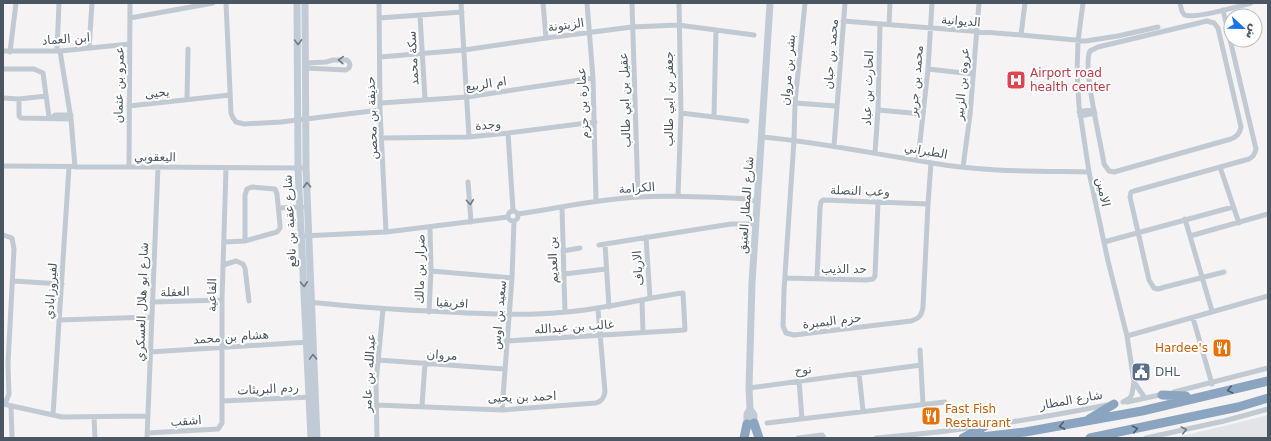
<svg xmlns="http://www.w3.org/2000/svg" width="1271" height="441" viewBox="0 0 1271 441" font-family="'DejaVu Sans','Noto Sans Arabic',sans-serif">
<style>
.airport{fill:#e2e4e7}
.lines{fill:none;stroke-linecap:round;stroke-linejoin:round}
.street{stroke:#c1cad2;stroke-width:5}
.secondary{stroke:#c1cbd6;stroke-width:7}
.highway{stroke:#8ba5c1;stroke-width:9}
.oneway{stroke:#6e7984}
.oneway2{stroke:#6e7983}
.oneway3{stroke:#505e6b}
.labels{text-anchor:middle;dominant-baseline:central;stroke-width:4;stroke-linejoin:round;paint-order:stroke}
.street-label{font-size:12px;fill:#4a5661;stroke:#fff}
.health-label{font-size:12px;fill:#be3a42;stroke:#fff;text-anchor:start}
.food-label{font-size:12px;fill:#c56008;stroke:#fff;text-anchor:end}
.service-label{font-size:12px;fill:#4e5e75;stroke:#fff;text-anchor:start}
</style>
<rect width="100%" height="100%" fill="#f5f3f3"/>
<path class="airport" d="M1268,415V438H1173L1233,424Z"/>
<g class="lines">
<path class="street" d="M226,3L231,113L233,118L236,122L244,124L281,122L380,110
M379,3L380,110L386,232
M461,3L469,137
M543,3L546,38
M587,3L593,78L596,201
M632,3L638,197
M805,3L795,103L794,140L784,290L783,326L786,333L794,335L911,321C919,319 922,315 923,307L928,204L931,163
M1083,3L1078,41L1077,73L1079,106L1089,172L1108,261L1127,336L1134,382L1132,394L1130,398L1123,402
M1180,3C1181,7 1181,13 1185,15C1194,19 1240,6 1251,3
M1223,10L1256,149C1255,154 1253,157 1249,159L1134,191L1131,192L1130,197L1149,280L1154,288L1158,289L1165,287L1224,272
M420,15L425,99
M130,18L213,3
M379,18L462,12
M843,21L1021,35L1086,41L1118,36L1158,27
M1207,21L1214,23L1218,28L1241,127C1240,133 1237,137 1231,139L1114,172L1109,171L1104,164C1101,143 1082,66 1090,51L1098,47Z
M889,25L890,3
M1021,35L1025,3
M89,48L92,3
M3,51H60L130,44
M57,51L59,3
M60,51L71,119L75,167
M10,52L16,3
M380,57L464,50L546,38L632,27L678,25L754,35
M305,68L346,70L349,68L350,65L349,62L347,60H333L326,62L305,63
M3,69H34L43,73L49,117
M928,69L973,74
M3,98L19,99L46,96
M19,99V116L21,118L71,119
M187,100L188,49
M381,103L467,97L593,78
M795,103L836,106
M129,106L230,95
M878,110L923,114
M1079,112L1094,109
M681,113L747,121
M714,116L716,30
M1080,116L1095,113
M52,118L55,115H71
M508,133L513,210
M762,137C819,142 875,154 932,163C984,172 1037,171 1089,172
M382,138L469,137L508,133L595,122
M834,146L845,3
M875,153L878,110L880,25
M918,160L928,69L932,3
M3,166L306,168
M129,167L130,3
M963,167L970,115L979,3
M1220,167L1239,223
M468,182L471,222
M678,196L681,113L679,3
M562,207L565,312
M279,208L302,207
M508 216a5 5 0 1 1 10 0a5 5 0 1 1-10 0Z
M518,214C558,208 599,199 639,197C676,195 712,197 749,199L757,202
M1185,219L1212,311
M3,235L12,238L14,249L8,364L9,394L5,404
M302,236L386,232L508,217
M1190,236L1268,214
M646,237L650,298
M224,242L245,241L277,232L280,228V225L277,194L275,189L252,187L247,189L245,195V241
M1104,242L1233,207
M605,244L609,307
M599,245L731,224H756
M563,251L580,248
M223,265L236,261L243,264L245,268L249,301
M431,271L512,278
M564,274L606,269
M785,278L866,280L873,279L875,276L878,202
M817,279L820,208L821,202L823,200L928,204
M13,281L62,284
M642,301L643,332
M152,302L222,300
M308,302C354,307 401,310 448,312C487,314 527,316 566,312C606,309 644,298 683,293L685,330L506,341
M429,312L431,271L430,227
M1193,318L1212,384
M59,320L152,317
M1127,336L1268,296
M920,350L923,404
M150,352L309,342
M378,360L504,369
M859,373L863,411
M799,380L802,419
M1134,382L1145,398
M749,388L921,365
M1174,392L1268,368
M222,401L312,397
M1127,402L1164,394
M3,404L62,417L147,416
M376,405L502,410L596,403C602,401 604,398 605,392L598,309
M11,406L12,438
M422,406L425,363
M502,410L512,278L514,221
M53,415L69,167
M94,417L95,438
M767,423L945,402
M147,433L218,429L222,423V300L226,168
M147,438L158,167
M377,438L376,383L383,309
M798,438L822,435L824,438
M876,438C954,432 1031,420 1107,405
M1146,438L1224,421L1268,409"/>
<path class="secondary" d="M297,3L298,168L311,438
M305,3L306,168L317,438
M754,427V415L750,409L749,388L752,283L770,3
M747,428V414L750,409"/>
<path class="highway" d="M1162,395L1186,396
M1089,419L1114,404
M754,423L759,438
M744,438L747,424
M963,438L985,426
M972,438L1025,432L1142,411L1268,381
M1090,438L1238,407L1268,398"/>
</g>
<defs><path id="oneway-chevron" d="M-2-3.5L2.5 0L-2 3.5" fill="none" stroke-width="1.6" stroke-linecap="round" stroke-linejoin="round"/></defs>
<g class="oneway">
<use href="#oneway-chevron" transform="translate(298 42) rotate(89)"/>
<use href="#oneway-chevron" transform="translate(307 185) rotate(-93)"/>
<use href="#oneway-chevron" transform="translate(304 284) rotate(87)"/>
<use href="#oneway-chevron" transform="translate(313 357) rotate(-92)"/>
</g>
<g class="oneway2">
<use href="#oneway-chevron" transform="translate(341 60) rotate(-176)"/>
<use href="#oneway-chevron" transform="translate(470 202) rotate(85)"/>
<use href="#oneway-chevron" transform="translate(1184 430) rotate(-13)"/>
</g>
<g class="oneway3">
<use href="#oneway-chevron" transform="translate(1230 390) rotate(167)"/>
<use href="#oneway-chevron" transform="translate(1062 426) rotate(169)"/>
<use href="#oneway-chevron" transform="translate(1135 429) rotate(-12)"/>
</g>
<defs>
<symbol id="hospital-square" viewBox="-11 -11 22 22"><rect x="-9" y="-9" width="18" height="18" rx="4" fill="#e0444e" stroke="#fff"/><path d="M-5-5h3v3.5h4V-5h3V5h-3V1.5h-4V5h-3Z" fill="#fff"/></symbol>
<symbol id="restaurant-square" viewBox="-11 -11 22 22"><rect x="-9" y="-9" width="18" height="18" rx="4" fill="#e8710a" stroke="#fff"/><path d="M-5-6h1v4h1v-4h1v4h1v-4h1v5L-1.5 .5V6h-2V.5L-5-1ZM5-6V6H3V1.5H1.5Q1.5-4 5-6Z" fill="#fff"/></symbol>
<symbol id="civic-square" viewBox="-11 -11 22 22"><rect x="-9" y="-9" width="18" height="18" rx="4" fill="#5c6f8a" stroke="#fff"/><path d="M-.6-6.5H3V-4.5H.6V-3L4-1V1h2V6H-6V1h2V-1L-.6-3ZM-1.2 2.5V6h2.4V2.5Z" fill="#fff"/></symbol>
</defs>
<g fill-rule="evenodd">
<use href="#hospital-square" x="1005" y="69" width="22" height="22"/>
<use href="#restaurant-square" x="1211" y="337" width="22" height="22"/>
<use href="#civic-square" x="1130" y="361" width="22" height="22"/>
<use href="#restaurant-square" x="920" y="405" width="22" height="22"/>
</g>
<g class="labels">
<g class="street-label">
<text transform="translate(961 21) rotate(4)">الديوانية</text>
<text transform="translate(566 25) rotate(-8)">الزيتونة</text>
<text transform="translate(66 39) rotate(-4)">ابن العماد</text>
<text transform="translate(831 54) rotate(-85)">محمد بن حبان</text>
<text transform="translate(413 58) rotate(-93)">سكة محمد</text>
<text transform="translate(788 70) rotate(-85)">بشر بن مروان</text>
<text transform="translate(916 81) rotate(-85)">محمد بن جرير</text>
<text transform="translate(486 84) rotate(-8)">ام الربيع</text>
<text transform="translate(962 84) rotate(-85)">عروة بن الزبير</text>
<text transform="translate(119 85) rotate(-89)">عمرو بن عثمان</text>
<text transform="translate(868 88) rotate(-88)">الحارث بن عباد</text>
<text transform="translate(157 93) rotate(-6)">يحيى</text>
<text transform="translate(669 99) rotate(-90)">جعفر بن ابي طالب</text>
<text transform="translate(625 100) rotate(-92)">عقيل بن ابي طالب</text>
<text transform="translate(583 103) rotate(-93)">عمارة بن حزم</text>
<text transform="translate(372 118) rotate(-92)">حذيفة بن محصن</text>
<text transform="translate(488 125) rotate(-5)">وجدة</text>
<text transform="translate(926 151) rotate(10)">الطبراني</text>
<text transform="translate(155 157) rotate(1)">اليعقوبي</text>
<text transform="translate(637 188) rotate(-4)">الكرامة</text>
<text transform="translate(860 191) rotate(2)">وعب النصلة</text>
<text transform="translate(1103 192) rotate(78)">الامين</text>
<text transform="translate(746 205) rotate(-86)">شارع المطار العتيق</text>
<text transform="translate(290 221) rotate(-93)">شارع عقبة بن نافع</text>
<text transform="translate(553 260) rotate(-92)">بن العديم</text>
<text transform="translate(638 268) rotate(-94)">الارياف</text>
<text transform="translate(420 269) rotate(-89)">ضرار بن مالك</text>
<text x="844" y="269">حد الذيب</text>
<text transform="translate(51 291) rotate(-86)">لفيروزابادي</text>
<text transform="translate(175 292) rotate(-2)">العقلة</text>
<text transform="translate(212 295) rotate(-89)">القاعية</text>
<text transform="translate(142 302) rotate(-88)">شارع ابو هلال العسكري</text>
<text transform="translate(452 303) rotate(3)">افريقيا</text>
<text transform="translate(499 315) rotate(-85)">سعيد بن اوس</text>
<text transform="translate(832 321) rotate(-7)">حزم البمبرة</text>
<text transform="translate(574 327) rotate(-4)">غالب بن عبدالله</text>
<text transform="translate(231 337) rotate(-4)">هشام بن محمد</text>
<text transform="translate(442 355) rotate(4)">مروان</text>
<text transform="translate(803 370) rotate(-7)">نوح</text>
<text transform="translate(369 373) rotate(-87)">عبدالله بن عامر</text>
<text transform="translate(268 389) rotate(-3)">ردم البريثات</text>
<text transform="translate(522 397) rotate(-2)">احمد بن يحيى</text>
<text transform="translate(1071 400) rotate(-10)">شارع المطار</text>
<text transform="translate(186 421) rotate(-4)">اشقب</text>
</g>
<g class="health-label">
<text x="1030" y="73">Airport road<tspan x="1030" dy="14">health center</tspan></text>
</g>
<g class="food-label">
<text x="1208" y="348">Hardee's</text>
<text x="945" y="409" text-anchor="start">Fast Fish<tspan x="945" dy="14">Restaurant</tspan></text>
</g>
<g class="service-label">
<text x="1155" y="372">DHL</text>
</g>
</g>
<rect width="1271" height="441" fill="none" stroke="#4a5661" stroke-width="8"/>
<g transform="translate(1243 28) rotate(112)"><circle r="19" fill="#ffffff" stroke="#b7bbc0"/>
<path d="M0-3L7 15L0 10L-7 15Z" fill="#1a73e8"/>
<text y="-6" font-size="11" font-weight="bold" text-anchor="middle" fill="#4a5661">ش</text>
</g>
</svg>
